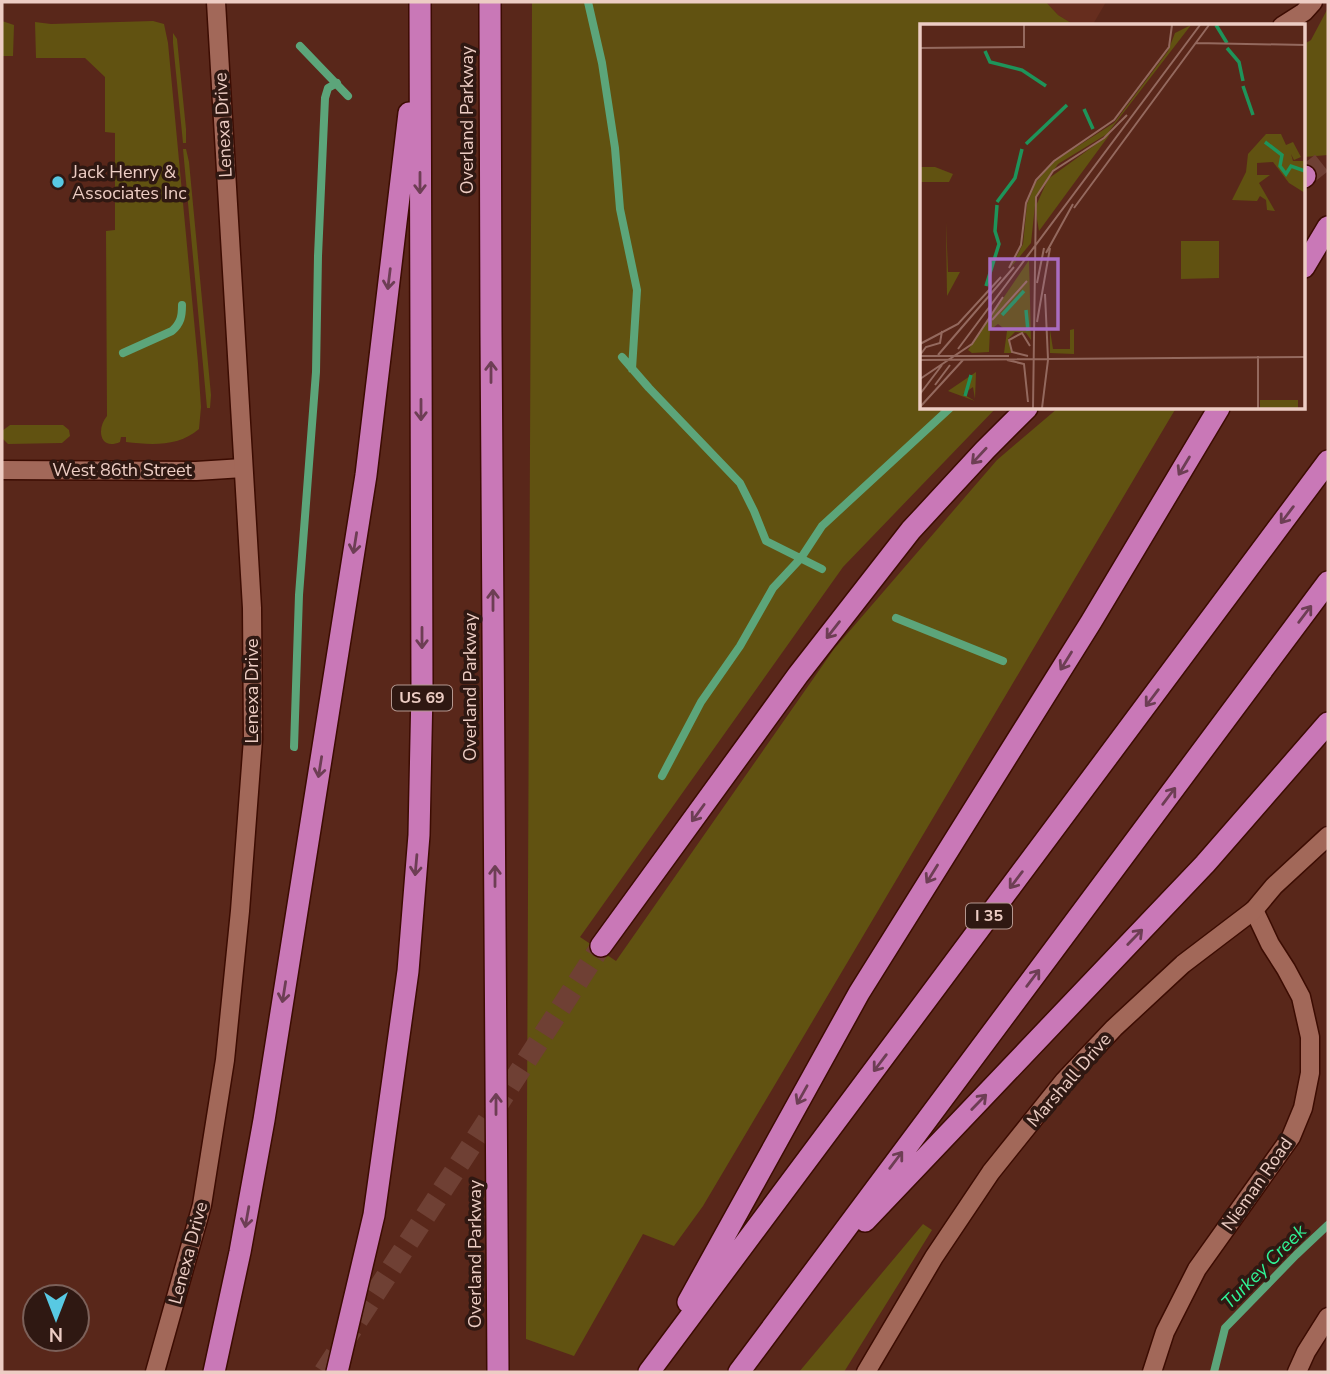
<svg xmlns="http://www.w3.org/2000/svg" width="1330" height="1374" viewBox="0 0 1330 1374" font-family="'Nunito Sans',sans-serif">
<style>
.built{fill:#662d1e}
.green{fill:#615211}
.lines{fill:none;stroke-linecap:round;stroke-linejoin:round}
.stream{stroke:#5ca57a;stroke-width:8}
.highway-tunnel{stroke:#6f4034;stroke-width:21;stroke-dasharray:21 10;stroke-linecap:butt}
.street-casing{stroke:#3c0c02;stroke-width:21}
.secondary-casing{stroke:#3c0c02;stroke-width:21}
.highway-casing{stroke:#3c0c02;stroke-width:24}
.street{stroke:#a26859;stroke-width:18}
.secondary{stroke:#a26859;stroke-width:18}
.highway{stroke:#c978b7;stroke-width:21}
.oneway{stroke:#6d3e54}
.poi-dot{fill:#58c9e3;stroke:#2f1812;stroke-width:2.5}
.labels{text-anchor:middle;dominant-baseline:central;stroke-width:7;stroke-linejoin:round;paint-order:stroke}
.shield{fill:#2f1812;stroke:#b4978f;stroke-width:2}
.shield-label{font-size:16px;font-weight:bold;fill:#edcdc4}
.street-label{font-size:18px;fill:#edcdc4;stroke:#2f1812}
.poi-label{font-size:18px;fill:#edcdc4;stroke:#2f1812;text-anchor:start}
.water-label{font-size:19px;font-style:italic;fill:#30f496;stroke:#2f1812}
.inset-river{fill:none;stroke:#1e945a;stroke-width:3.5}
.inset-road{fill:none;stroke:#94695e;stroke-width:2}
.view{fill:#a96cc1;fill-opacity:0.15;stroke:#a96cc1;stroke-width:3.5}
.inset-edge{fill:none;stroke:#edcdc4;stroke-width:3.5}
</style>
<rect width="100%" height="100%" fill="#59271a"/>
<path class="built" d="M1046,2H1106L1092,26H1076L1058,15Z"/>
<path class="green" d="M532,2H1046L1058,15L1076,26H922V408H996L843,567L580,937L616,961L834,649L997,460L1058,408H1176L703,1206L674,1246L643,1234L574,1356L526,1339Z
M1328,8V155L1304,157V44L1311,40Z
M2,21L14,25L13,56H2Z
M153,21L164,24L168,43L198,363L201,407L199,429C178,447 151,445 126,442V437H121L120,442C100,451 96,429 107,416L106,231L115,230V133L105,132V77L85,58H36L35,22L51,24Z
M173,33L177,39L186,129V143H183L173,43Z
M183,149H186L189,162L211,395L210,408H207Z
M10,425H63L69,430L70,436L62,443L8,444L2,438V431Z
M923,1224L932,1230L844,1372H799Z"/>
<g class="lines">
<path class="stream" d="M588,2L602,63L615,148L620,209L637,290L632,369
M300,46L348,96
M123,353L172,331C181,323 182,316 182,305
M622,357L649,388L740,483L754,511L766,541L822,569
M896,618L1003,661
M294,747L299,595L316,372L318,256L325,98L328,88L337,83
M662,776L701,702L740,646L773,588L801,558L822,526L950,408
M1214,1372L1225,1328L1296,1255L1328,1225"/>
<path class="highway-tunnel" d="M1305,176L1328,158
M324,1372L601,946"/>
<defs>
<path id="street" d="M1282,26L1304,12L1313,2
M2,470L196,471L243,468
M1152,1372L1165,1332L1197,1269L1291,1137L1303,1108L1310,1073V1037L1301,997L1286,969L1270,944L1254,910
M1297,1372L1306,1352L1328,1317"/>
<path id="secondary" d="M155,1372L202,1205L225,1060L240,911L253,739L252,608L216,2
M866,1372L934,1257L991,1172L1064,1081L1114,1028L1183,964L1254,910L1274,886L1328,836"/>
<path id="highway" d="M490,2L491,332L498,1372
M1304,177L1305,176
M1304,267L1328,227
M601,946L798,675L911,530L985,450L1027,408
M865,1221L1205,864L1328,723
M688,1302L859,993L1091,622L1219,408
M214,1372L240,1252L264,1120L366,475L409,113
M337,1372L374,1215L408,971L419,835L422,690L420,2
M649,1372L1328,461
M739,1372L1328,582"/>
</defs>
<use href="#street" class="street-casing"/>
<use href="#secondary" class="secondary-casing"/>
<use href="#highway" class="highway-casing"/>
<use href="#street" class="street"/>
<use href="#secondary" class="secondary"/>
<use href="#highway" class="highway"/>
</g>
<defs><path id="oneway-shaft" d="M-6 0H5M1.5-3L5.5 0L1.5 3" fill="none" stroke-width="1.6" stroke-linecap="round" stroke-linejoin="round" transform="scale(1.75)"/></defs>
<g class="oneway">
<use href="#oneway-shaft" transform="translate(420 183) rotate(90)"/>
<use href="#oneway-shaft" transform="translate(389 279) rotate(97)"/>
<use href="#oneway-shaft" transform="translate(491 372) rotate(-90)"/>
<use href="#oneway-shaft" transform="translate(421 410) rotate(90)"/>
<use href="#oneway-shaft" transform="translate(979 456) rotate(133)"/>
<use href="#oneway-shaft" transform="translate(1184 466) rotate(121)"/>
<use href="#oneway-shaft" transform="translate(1287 515) rotate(127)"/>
<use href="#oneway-shaft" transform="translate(355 543) rotate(99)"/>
<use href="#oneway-shaft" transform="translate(493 600) rotate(-90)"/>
<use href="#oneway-shaft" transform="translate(1305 614) rotate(-53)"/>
<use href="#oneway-shaft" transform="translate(833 630) rotate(128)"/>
<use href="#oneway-shaft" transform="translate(422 638) rotate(90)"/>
<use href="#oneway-shaft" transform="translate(1066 661) rotate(122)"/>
<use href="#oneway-shaft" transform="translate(1152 698) rotate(127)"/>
<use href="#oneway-shaft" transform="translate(320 767) rotate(99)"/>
<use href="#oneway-shaft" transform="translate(1169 796) rotate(-53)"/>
<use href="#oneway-shaft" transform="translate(698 813) rotate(126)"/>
<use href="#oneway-shaft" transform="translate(416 865) rotate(95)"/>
<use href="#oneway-shaft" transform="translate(932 874) rotate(122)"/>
<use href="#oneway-shaft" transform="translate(495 876) rotate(-90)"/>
<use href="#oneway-shaft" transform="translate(1016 880) rotate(127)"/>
<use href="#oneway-shaft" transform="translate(1135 937) rotate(-46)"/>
<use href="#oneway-shaft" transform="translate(1033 978) rotate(-53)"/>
<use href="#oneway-shaft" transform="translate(284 992) rotate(99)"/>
<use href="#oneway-shaft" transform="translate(880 1063) rotate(127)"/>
<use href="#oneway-shaft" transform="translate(802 1095) rotate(119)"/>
<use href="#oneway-shaft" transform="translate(979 1102) rotate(-46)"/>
<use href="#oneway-shaft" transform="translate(496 1104) rotate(-90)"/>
<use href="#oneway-shaft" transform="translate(896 1160) rotate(-53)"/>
<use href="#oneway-shaft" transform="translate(247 1217) rotate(100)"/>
</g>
<circle class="poi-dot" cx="58" cy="182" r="7"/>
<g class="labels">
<g class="shield">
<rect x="392" y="685.5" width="60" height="25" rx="5"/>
<rect x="966" y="903.5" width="46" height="25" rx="5"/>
</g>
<g class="shield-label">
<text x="422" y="698">US 69</text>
<text x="989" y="916">I 35</text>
</g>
<g class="street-label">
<text transform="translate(467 120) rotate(-90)">Overland Parkway</text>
<text transform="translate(223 125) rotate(-93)">Lenexa Drive</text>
<text x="122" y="470">West 86th Street</text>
<text transform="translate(470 687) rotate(-90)">Overland Parkway</text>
<text transform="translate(252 691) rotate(-90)">Lenexa Drive</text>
<text transform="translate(1069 1080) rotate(-49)">Marshall Drive</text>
<text transform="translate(1257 1184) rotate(-55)">Nieman Road</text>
<text transform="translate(188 1253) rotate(-75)">Lenexa Drive</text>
<text transform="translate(475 1254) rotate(-90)">Overland Parkway</text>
</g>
<g class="poi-label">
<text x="72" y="172">Jack Henry &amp;<tspan x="72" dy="21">Associates Inc</tspan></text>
</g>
<g class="water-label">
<text transform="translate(1264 1267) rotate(-45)">Turkey Creek</text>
</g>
</g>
<g transform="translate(920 24)">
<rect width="385" height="385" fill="#59271a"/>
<path d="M271,1L187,110L138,140L116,172L111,219L91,243L103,220L107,180L116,158L133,138L194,99L248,27L255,9ZM190,110L119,207L115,184L128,155ZM346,110H361L366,121L373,118L381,133L374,136L371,130L373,137H383L385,132V169L369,159L353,138L337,139V151H350L339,159L355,187L347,186L346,176L340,172L337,177L312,176L326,148L328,130ZM0,143H15L33,150L29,158H0ZM26,198L28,248H40L27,272ZM261,217H299V254L261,255ZM109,236L111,316L106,309L95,308L88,315L93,329H84L87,307L78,300L70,306L69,328L52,329L48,326ZM154,305V330L130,329V306L133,325H150V306ZM56,348L55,375L53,363L43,370L55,377L28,367ZM340,376H378V384H340Z" fill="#615211"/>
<path class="inset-river" d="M296,1L307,19M307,24L319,38L323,57M65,27L70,38L102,46L126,62M323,62L333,91M164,85L173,105M345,118L362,131L360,142L366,150L371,142L385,147M106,120L147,81M77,178L95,154L102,125M66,262L79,220L75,207L77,181M106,286L108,307M82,291L104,267M45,372L51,351"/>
<path class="inset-road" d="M276,19L385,21M0,24L104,23V1M154,184L289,1M126,229L153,180M89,244L101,221L106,179L116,156L134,137L194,96L249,23L252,1M117,259L124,224M125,270L128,335M72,296L107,257M117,298L130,224M0,320L38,300L81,253M38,325L280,1M0,331L6,323L20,319L22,307M18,331L94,243M0,332H89M108,332L92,328L89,316L102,309L110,322M338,332V384M0,336L385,333M87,336L104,340L108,378M0,355L52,320L83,273M15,361L30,341M0,370L22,341M0,383L43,336M113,384L116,173L133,147L184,114L207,91M122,384L128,336"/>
<path class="view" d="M70,235H138V305H70Z"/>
<rect width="385" height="385" class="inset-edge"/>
</g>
<rect width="1330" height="1374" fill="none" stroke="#edcdc4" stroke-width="7"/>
<g transform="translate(56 1318) rotate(180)"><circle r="33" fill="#2f1812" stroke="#7b6059" stroke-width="2"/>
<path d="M0-5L12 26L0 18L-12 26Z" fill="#58c9e3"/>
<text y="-10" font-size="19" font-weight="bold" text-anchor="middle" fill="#edcdc4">N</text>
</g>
</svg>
